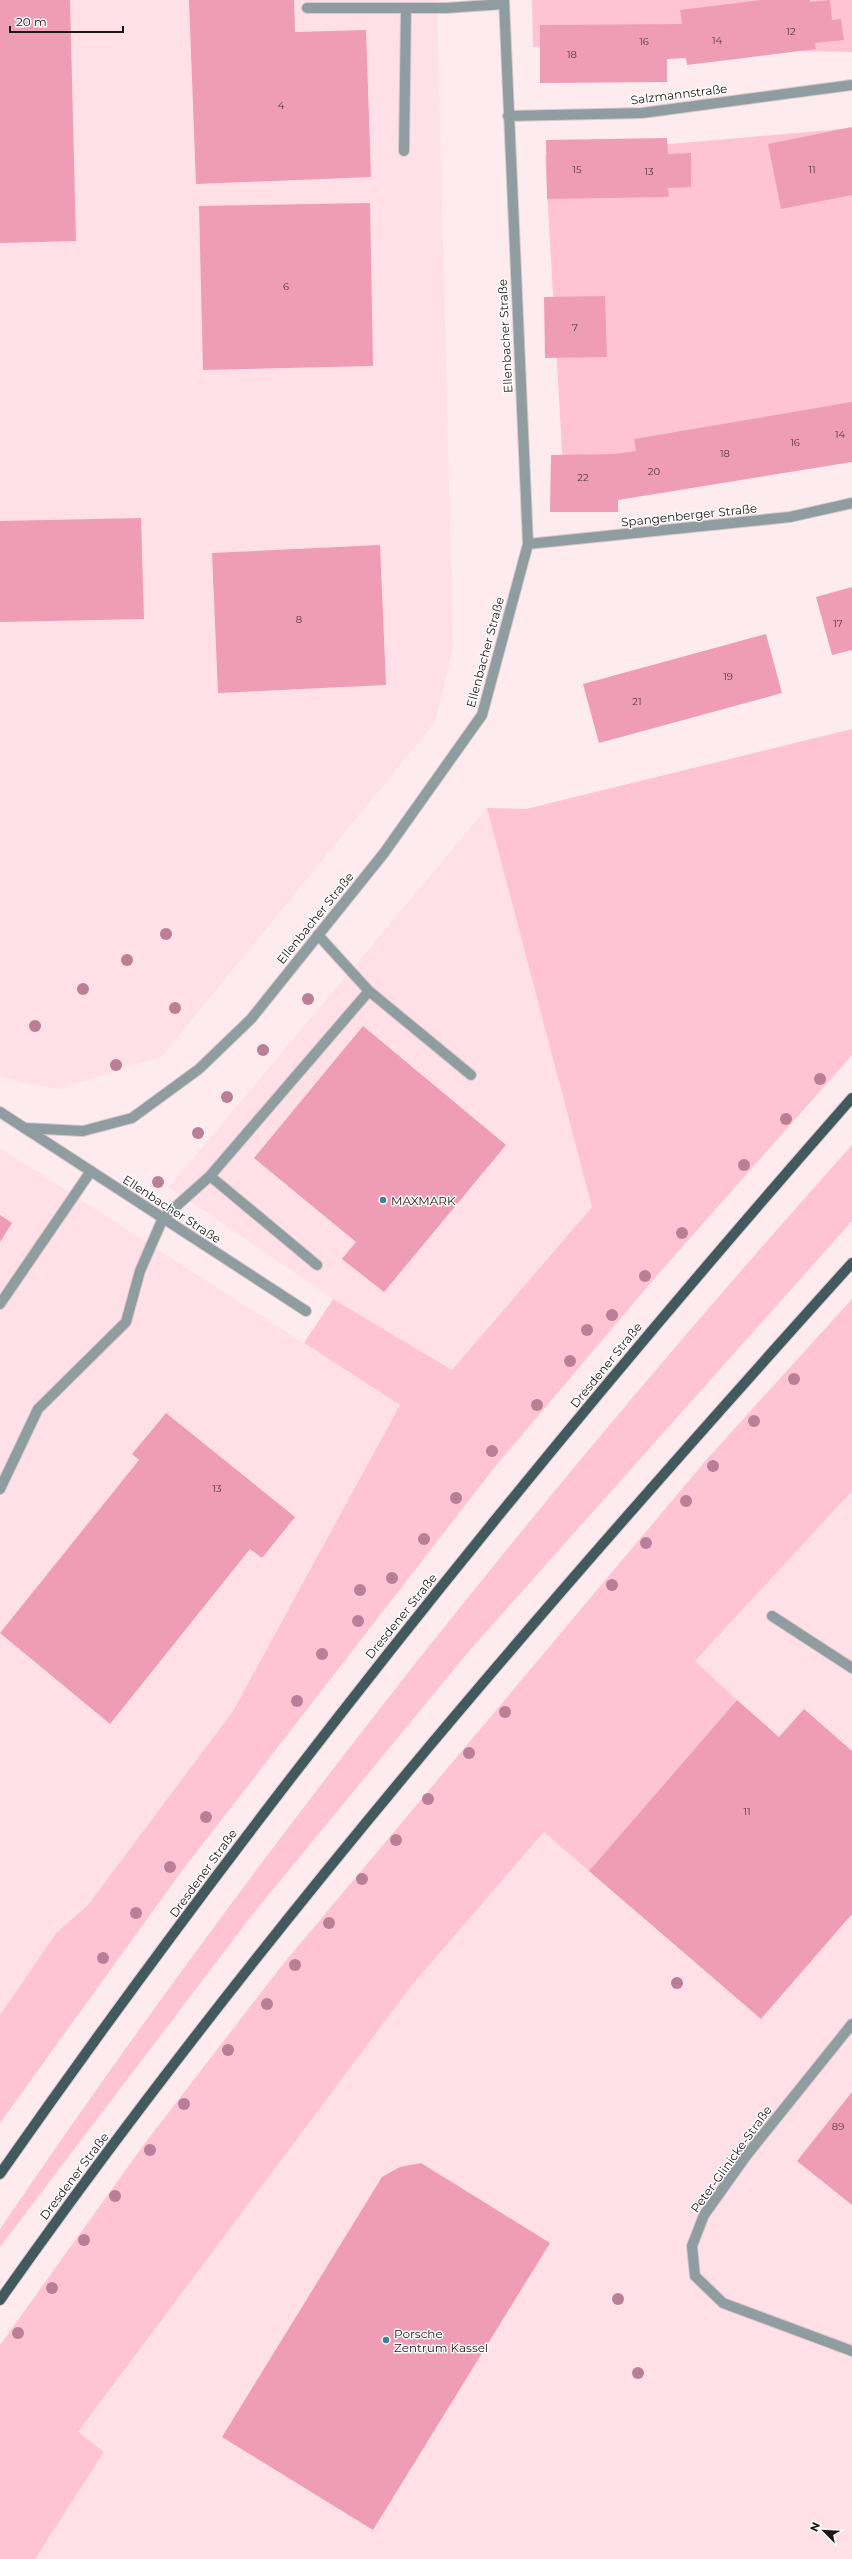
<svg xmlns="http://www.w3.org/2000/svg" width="852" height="2559" viewBox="0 0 852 2559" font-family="Montserrat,sans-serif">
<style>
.built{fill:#ffe0e8}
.green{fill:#fec4d4}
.building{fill:#ef9db7}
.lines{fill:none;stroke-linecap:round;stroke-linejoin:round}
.service-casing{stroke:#d9c9cd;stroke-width:12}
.minor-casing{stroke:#d9c9cd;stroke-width:12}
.primary-casing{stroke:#d9c9cd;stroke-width:12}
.service{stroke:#909da0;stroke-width:10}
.minor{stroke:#909da0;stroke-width:10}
.primary{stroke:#42595e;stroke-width:10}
.tree{fill:#ba7f96}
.poi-dot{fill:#3e8290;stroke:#fefefe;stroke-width:1.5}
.labels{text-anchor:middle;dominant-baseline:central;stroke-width:3;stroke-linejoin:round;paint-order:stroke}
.number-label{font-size:10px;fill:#533740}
.street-label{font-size:12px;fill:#1f1518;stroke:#fefefe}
.poi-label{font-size:12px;fill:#1f1518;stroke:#fefefe;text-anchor:start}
</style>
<rect width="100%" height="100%" fill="#fdebf0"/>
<path class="built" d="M0,0H437L453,648L435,722L162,1056L59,1089L0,1077Z
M487,808L592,1207L452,1370L333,1299L169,1187Z
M0,1148L400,1405L233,1711L88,1905L57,1932L0,2015Z
M852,1491V2559H35L104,2453L78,2433L412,1985L695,1661Z"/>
<path class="green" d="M532,0H852V52L533,47Z
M852,128V445L564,484L545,155Z
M852,729V1055L653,1280L494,1468L181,1872L0,2123V2015L57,1932L88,1905L233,1711L400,1405L304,1343L333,1299L452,1370L592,1207L487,808L526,809Z
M852,1145V1221L469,1651L252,1915L0,2247V2229C257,1850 547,1486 852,1145Z
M852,1299V1491L695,1661L737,1700L589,1871L544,1832L412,1985L78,2432L104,2452L35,2559H0V2345L145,2143L283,1964L707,1459Z"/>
<path class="building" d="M0,0H70L76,241L0,243Z
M189,0H294L295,32L366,30L371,177L196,184Z
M761,0H810V2L830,0L832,20L841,19L844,40L815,43L816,49L687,65L686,58L667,59V82L540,83V25L682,24L680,10Z
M852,127V195L781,209L768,144Z
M667,138L668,154L691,153V187L668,188L669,197L547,199L546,140Z
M370,203L373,366L203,370L199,206Z
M605,296L607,357L545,358L544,297Z
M852,402V462L618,500V512H550L551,455L614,454L636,451L634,439Z
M141,518L144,619L0,622V521Z
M380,545L386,685L218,693L212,553Z
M852,587V650L832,655L816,597Z
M766,634L782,693L599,743L583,684Z
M363,1026L506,1145L384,1292L342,1259L356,1242L254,1158Z
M0,1215L12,1223L0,1242Z
M166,1413L295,1517L262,1558L250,1549L110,1724L0,1633L139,1460L132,1454Z
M737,1700L779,1737L804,1709L852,1751V1914L761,2019L589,1871Z
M852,2092V2205L797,2161Z
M421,2163L550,2243L373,2530L222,2437L382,2177L400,2167Z"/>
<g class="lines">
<defs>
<path id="service" d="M307,8H446L504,4
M404,151L406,8
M369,991L471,1075
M317,1265L210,1176L369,991L318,935
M0,1304L91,1171
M0,1489L38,1409L126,1322L140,1271L163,1218L210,1176"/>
<path id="minor" d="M508,116L642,113L852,85
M528,544L790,517L852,503
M0,1112L306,1311
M24,1128L83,1131L132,1118L199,1069L251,1019L384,853L482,715L528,544L504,0
M772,1616L852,1668
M852,2024L746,2156L704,2215L692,2246L695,2276L723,2303L852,2351"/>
<path id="primary" d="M0,2174C262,1799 550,1442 852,1098
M0,2300C258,1934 552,1596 852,1263"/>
</defs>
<use href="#service" class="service-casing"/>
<use href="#minor" class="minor-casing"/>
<use href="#primary" class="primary-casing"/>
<use href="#service" class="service"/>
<use href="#minor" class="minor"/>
<use href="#primary" class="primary"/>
</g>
<g class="tree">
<circle cx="166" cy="934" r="6"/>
<circle cx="127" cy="960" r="6"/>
<circle cx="83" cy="989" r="6"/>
<circle cx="308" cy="999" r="6"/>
<circle cx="175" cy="1008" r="6"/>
<circle cx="35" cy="1026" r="6"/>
<circle cx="263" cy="1050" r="6"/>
<circle cx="116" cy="1065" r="6"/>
<circle cx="820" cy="1079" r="6"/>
<circle cx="227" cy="1097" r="6"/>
<circle cx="786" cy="1119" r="6"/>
<circle cx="198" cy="1133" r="6"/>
<circle cx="744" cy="1165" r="6"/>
<circle cx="158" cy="1182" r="6"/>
<circle cx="682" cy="1233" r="6"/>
<circle cx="645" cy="1276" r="6"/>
<circle cx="612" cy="1315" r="6"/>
<circle cx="587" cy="1330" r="6"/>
<circle cx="570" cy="1361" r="6"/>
<circle cx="794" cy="1379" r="6"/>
<circle cx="537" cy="1405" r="6"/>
<circle cx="754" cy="1421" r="6"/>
<circle cx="492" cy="1451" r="6"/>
<circle cx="713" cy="1466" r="6"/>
<circle cx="456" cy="1498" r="6"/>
<circle cx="686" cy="1501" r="6"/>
<circle cx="424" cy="1539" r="6"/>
<circle cx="646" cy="1543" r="6"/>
<circle cx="392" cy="1578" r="6"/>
<circle cx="612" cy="1585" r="6"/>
<circle cx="360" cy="1590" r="6"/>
<circle cx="358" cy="1621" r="6"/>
<circle cx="322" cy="1654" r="6"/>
<circle cx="297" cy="1701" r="6"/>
<circle cx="505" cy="1712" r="6"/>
<circle cx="469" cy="1753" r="6"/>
<circle cx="428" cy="1799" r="6"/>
<circle cx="206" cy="1817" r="6"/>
<circle cx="396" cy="1840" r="6"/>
<circle cx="170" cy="1867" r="6"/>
<circle cx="362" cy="1879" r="6"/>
<circle cx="136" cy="1913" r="6"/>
<circle cx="329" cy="1923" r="6"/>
<circle cx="103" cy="1958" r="6"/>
<circle cx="295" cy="1965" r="6"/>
<circle cx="677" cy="1983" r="6"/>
<circle cx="267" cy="2004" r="6"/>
<circle cx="228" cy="2050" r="6"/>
<circle cx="184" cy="2104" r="6"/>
<circle cx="150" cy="2150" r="6"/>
<circle cx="115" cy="2196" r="6"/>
<circle cx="84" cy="2240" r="6"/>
<circle cx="52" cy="2288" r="6"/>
<circle cx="618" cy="2299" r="6"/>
<circle cx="18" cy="2333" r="6"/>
<circle cx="638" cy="2373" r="6"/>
</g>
<g class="poi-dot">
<circle cx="383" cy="1200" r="4"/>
<circle cx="386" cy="2340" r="4"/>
</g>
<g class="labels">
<g class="number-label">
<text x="791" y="31">12</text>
<text x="717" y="40">14</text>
<text x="644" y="41">16</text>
<text x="572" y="54">18</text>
<text x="281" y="105">4</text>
<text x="577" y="169">15</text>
<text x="812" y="169">11</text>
<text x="649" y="171">13</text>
<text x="286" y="286">6</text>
<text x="575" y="327">7</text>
<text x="840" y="434">14</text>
<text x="795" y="442">16</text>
<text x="725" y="453">18</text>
<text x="654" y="471">20</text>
<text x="583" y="477">22</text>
<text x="299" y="619">8</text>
<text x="838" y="623">17</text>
<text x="728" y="676">19</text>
<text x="637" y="701">21</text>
<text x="217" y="1488">13</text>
<text x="747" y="1811">11</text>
<text x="838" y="2126">89</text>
</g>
<g class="street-label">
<text transform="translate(679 94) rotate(-7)">Salzmannstraße</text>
<text transform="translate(505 336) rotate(-93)">Ellenbacher Straße</text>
<text transform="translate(689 515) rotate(-6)">Spangenberger Straße</text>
<text transform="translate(485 652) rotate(-75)">Ellenbacher Straße</text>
<text transform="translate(315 918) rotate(-51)">Ellenbacher Straße</text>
<text transform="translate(172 1209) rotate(33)">Ellenbacher Straße</text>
<text transform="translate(606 1365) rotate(-51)">Dresdener Straße</text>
<text transform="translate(401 1616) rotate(-51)">Dresdener Straße</text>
<text transform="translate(203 1873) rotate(-54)">Dresdener Straße</text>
<text transform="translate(731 2159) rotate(-54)">Peter-Glinicke-Straße</text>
<text transform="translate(74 2176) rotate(-53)">Dresdener Straße</text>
</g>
<g class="poi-label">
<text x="391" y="1200">MAXMARK</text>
<text x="394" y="2333">Porsche<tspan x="394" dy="14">Zentrum Kassel</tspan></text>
</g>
</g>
<g transform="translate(824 2531) rotate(294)" stroke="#fefefe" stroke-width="3" paint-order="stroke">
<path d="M0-3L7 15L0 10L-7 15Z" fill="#1f1518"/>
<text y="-6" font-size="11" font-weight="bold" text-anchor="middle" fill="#1f1518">N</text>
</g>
<path d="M10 26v6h113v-6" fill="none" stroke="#1f1518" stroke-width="2"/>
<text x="16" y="26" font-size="12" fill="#1f1518" stroke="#fefefe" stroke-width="3" paint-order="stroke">20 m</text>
</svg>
